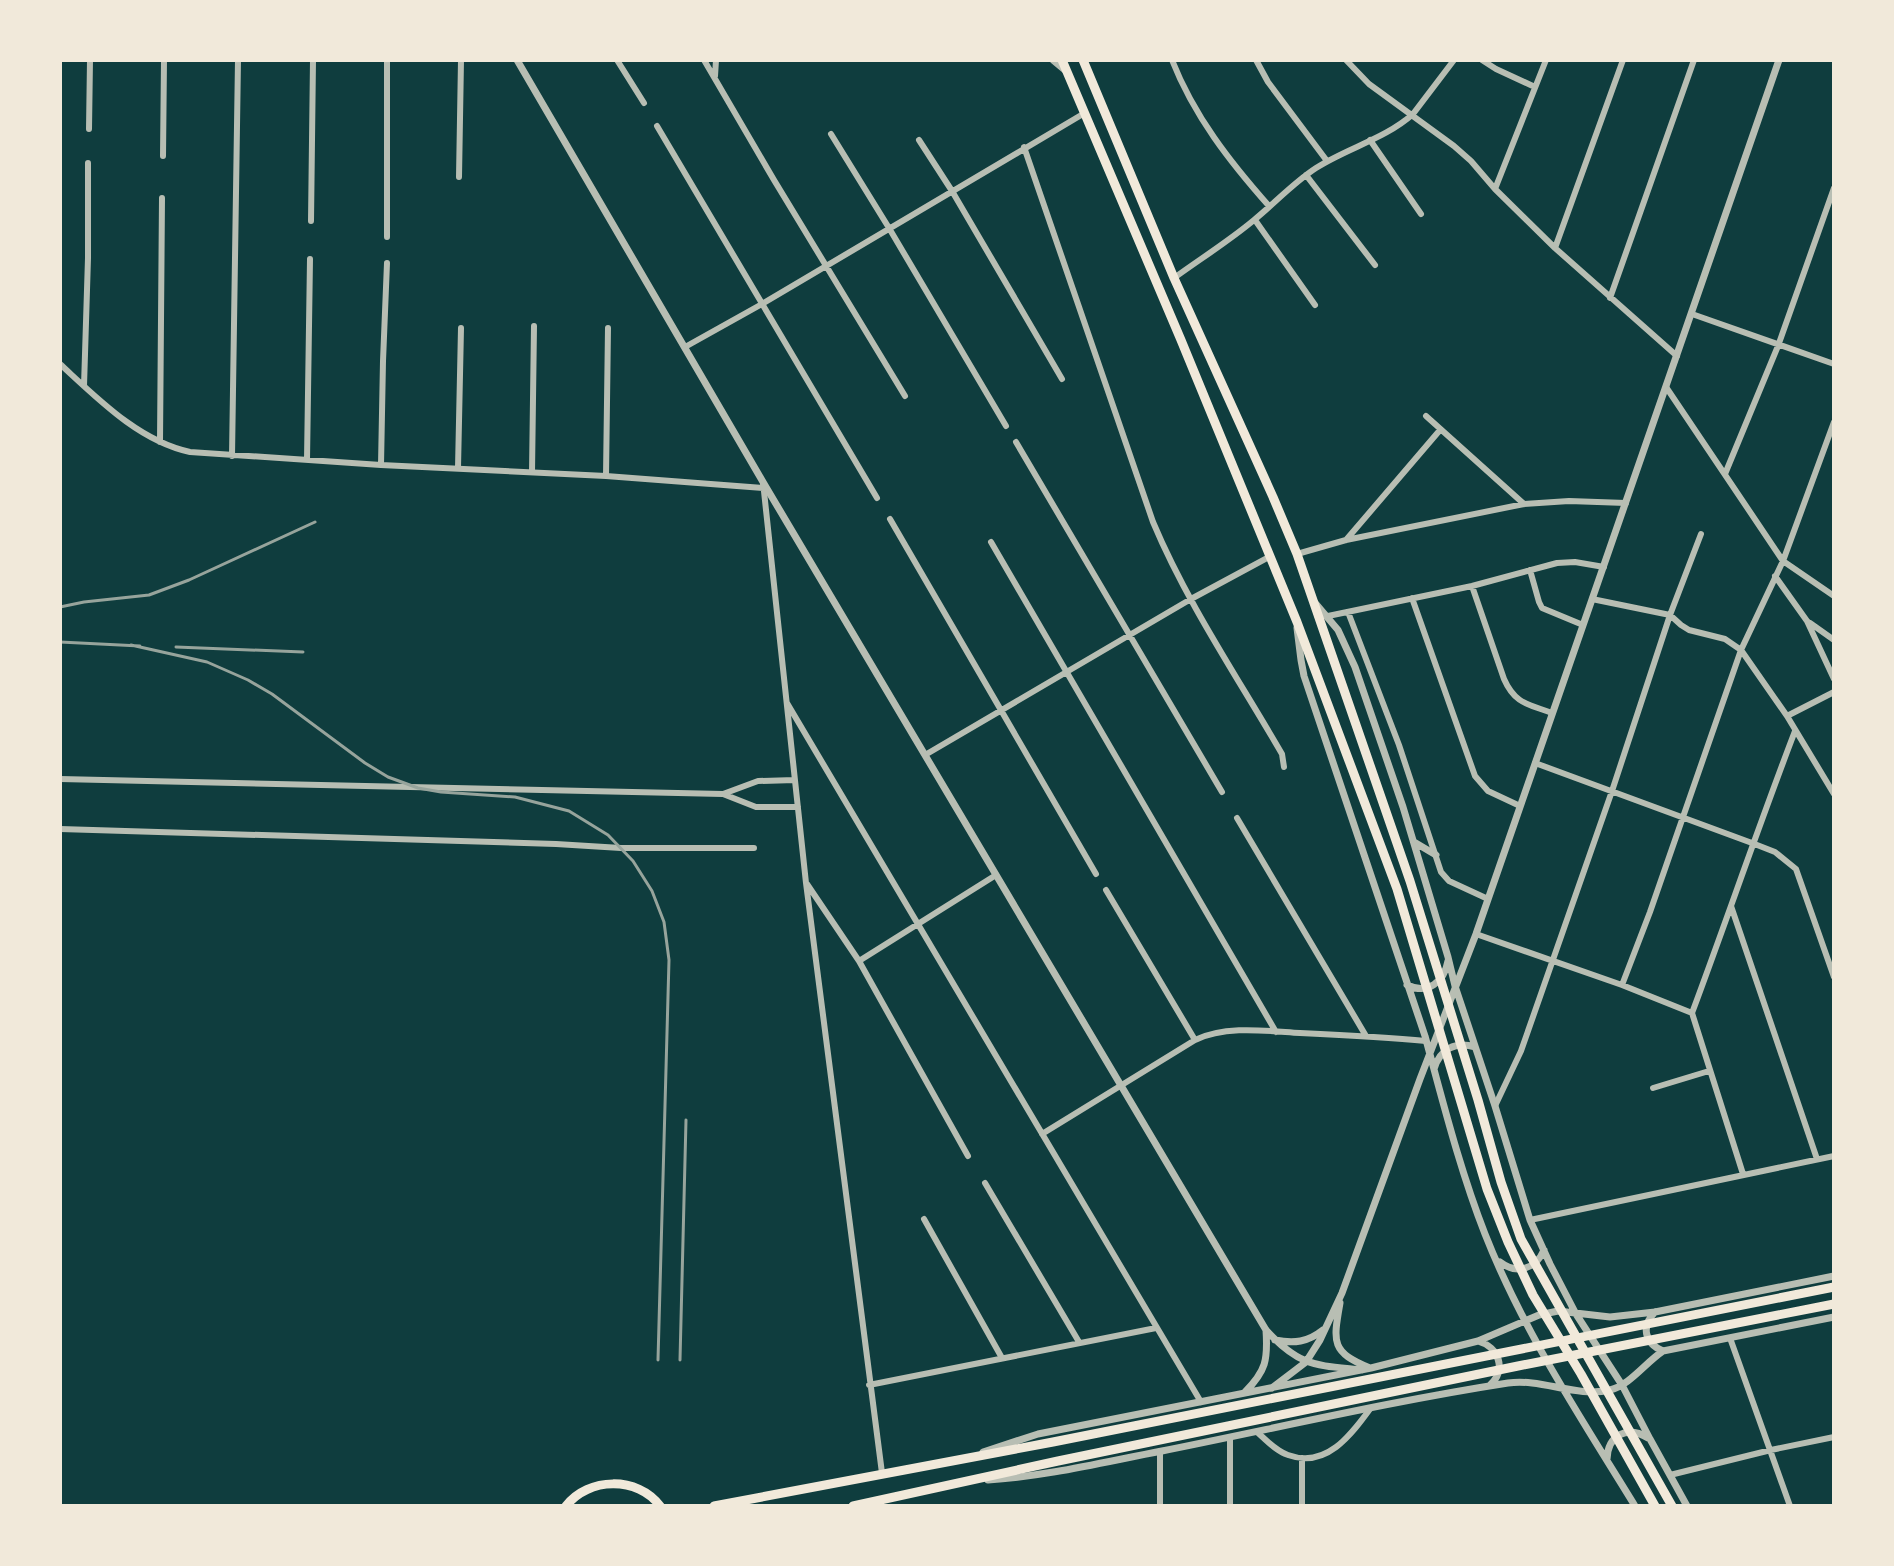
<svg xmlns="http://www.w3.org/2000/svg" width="1894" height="1566" viewBox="0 0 1894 1566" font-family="'Alegreya Sans',sans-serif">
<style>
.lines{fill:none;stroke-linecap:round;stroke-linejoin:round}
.minor{stroke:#b8beb3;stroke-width:6}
.tertiary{stroke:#b8beb3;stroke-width:7}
.primary{stroke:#f1e9da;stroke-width:9}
.trunk{stroke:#f1e9da;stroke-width:9}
.rail{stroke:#97a49c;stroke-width:3}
</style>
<rect width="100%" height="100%" fill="#0f3d3e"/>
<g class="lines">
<path class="minor" d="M387,60V237
M617,60L644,103
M704,60L774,180L905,396
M1172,60C1194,116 1230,162 1269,206
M1256,60L1268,82L1327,161
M1346,60L1369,84L1454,146L1471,161L1495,189L1555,248L1677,356
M1482,60L1496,69L1535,87
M715,76L716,60
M657,126L877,498
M89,129L90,60
M831,134L889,228L1006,426
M919,140L952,191L1062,379
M1370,140L1421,214
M1024,147L1153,522C1187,603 1238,678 1282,754L1284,767
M163,156L164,60
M1306,175L1375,265
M459,177L461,60
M1495,189L1546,60
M1255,220L1315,305
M311,221L313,60
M1555,248L1623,60
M1174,278C1200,259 1229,241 1254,220C1275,203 1293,183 1316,168C1347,148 1385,139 1413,114L1454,60
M1610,298L1694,60
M1692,314L1834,364
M685,347L762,304L1083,114
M60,364C98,399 139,441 190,452L381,465L606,476L763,488
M84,386L88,258V163
M1666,387L1783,561L1834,596
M1426,416L1524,504
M160,442L162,198
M1016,442L1222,792
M232,456L238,60
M307,460L310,259
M381,465L383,361L387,263
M458,468L461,328
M532,472L534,326
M1725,474L1778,346L1834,188
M606,476L608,328
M763,482L806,883L882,1473
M890,519L1096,874
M1346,540L1440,430
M991,542L1276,1032
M1297,554L1346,540L1524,504L1569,501L1626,503
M1530,570L1539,602L1542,608L1583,625
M1775,576L1807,621L1834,679
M1472,586L1504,679C1515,704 1528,704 1552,713
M1412,598L1475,776L1488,791L1520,806
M1592,599L1670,615L1681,625L1689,630L1725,639L1741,650L1787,716L1834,794
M1348,612L1399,745L1441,872L1449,881L1488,899
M1328,616L1472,586L1557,563L1575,562L1604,567
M1810,623L1834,640
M787,703L1201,1402
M1787,716L1834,692
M925,755L1191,599L1271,556
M1535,763L1752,843L1775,852L1796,869L1834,977
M60,779L723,794L756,807H798
M723,794L758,781L795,780
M1237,818L1366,1036
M60,829L556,844L621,848H754
M807,884L859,961L968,1156
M1106,890L1195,1040
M1731,906L1817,1159
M1476,934L1622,985L1692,1013
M859,961L996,875
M1622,985L1650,912L1741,650L1783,561L1834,422
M1692,1013C1727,919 1759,825 1795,731
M1692,1013L1743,1174
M1653,1088L1709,1071
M1495,1106L1521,1051L1612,791L1670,615L1701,534
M1042,1134L1195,1040C1226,1025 1267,1031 1300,1033C1342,1035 1384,1037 1426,1041
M985,1183L1079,1342
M924,1219L1002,1358
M1530,1220L1834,1156
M1730,1338L1790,1506
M869,1385L1156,1328
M1257,1432C1266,1440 1276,1451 1288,1455C1326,1469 1351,1435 1370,1409
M1230,1438V1506
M1160,1451V1506
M1302,1458V1506
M1670,1475L1771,1450L1834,1437"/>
<path class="tertiary" d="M517,60L763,482L1266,1330C1300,1367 1315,1365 1362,1370
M1053,60L1065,70
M1316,604L1338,630L1355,667L1403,807L1448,957L1455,986L1495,1106L1530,1220L1550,1264L1576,1314L1622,1385L1650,1439L1687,1506
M1297,628L1301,660L1304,676L1425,1036C1443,1102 1460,1170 1485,1234C1523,1331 1581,1418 1635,1506
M1414,842L1436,855
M1407,985C1428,995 1444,982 1448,961
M1434,1069C1440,1049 1455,1041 1475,1047
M1500,1262C1517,1275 1536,1269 1544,1250
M1340,1303C1333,1343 1331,1352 1370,1368
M1655,1312C1641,1326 1644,1343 1663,1351
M1275,1340C1294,1344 1308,1342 1323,1330
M1478,1341C1499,1347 1507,1370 1490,1385
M1272,1388L1306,1362L1320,1340L1342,1293L1420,1079L1476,934L1779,60
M1245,1392C1266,1371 1268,1360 1266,1330
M983,1452L1038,1434L1371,1368L1478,1341L1539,1315L1558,1311L1610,1317L1655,1312L1834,1276
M1607,1459C1608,1435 1627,1425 1648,1438
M988,1480C1048,1476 1104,1462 1162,1451C1277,1428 1392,1401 1508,1383C1542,1378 1576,1398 1610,1390C1630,1385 1645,1363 1663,1351L1834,1317"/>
<path class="primary" d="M566,1506C588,1477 638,1476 660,1506
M714,1506L1053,1442L1834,1287
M853,1506L1058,1461L1518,1366L1834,1304"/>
<path class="trunk" d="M1062,60L1181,340L1297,622L1397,889L1487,1189L1508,1242L1533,1295L1581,1374L1655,1506
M1083,60L1174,278L1273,497L1297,554L1410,881L1478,1100L1501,1182L1521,1239L1672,1506"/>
<path class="rail" d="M60,607L84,602L149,595L189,580L315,522
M60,642L140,646
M131,645L207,662L248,680L272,694L365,763L388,777L418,788L441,792L515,797L569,811L608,835L633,861L652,891L664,922L669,960L658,1360
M176,647L303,652
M680,1360L686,1120"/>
</g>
<rect width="1894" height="1566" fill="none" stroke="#f1e9da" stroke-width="124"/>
</svg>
